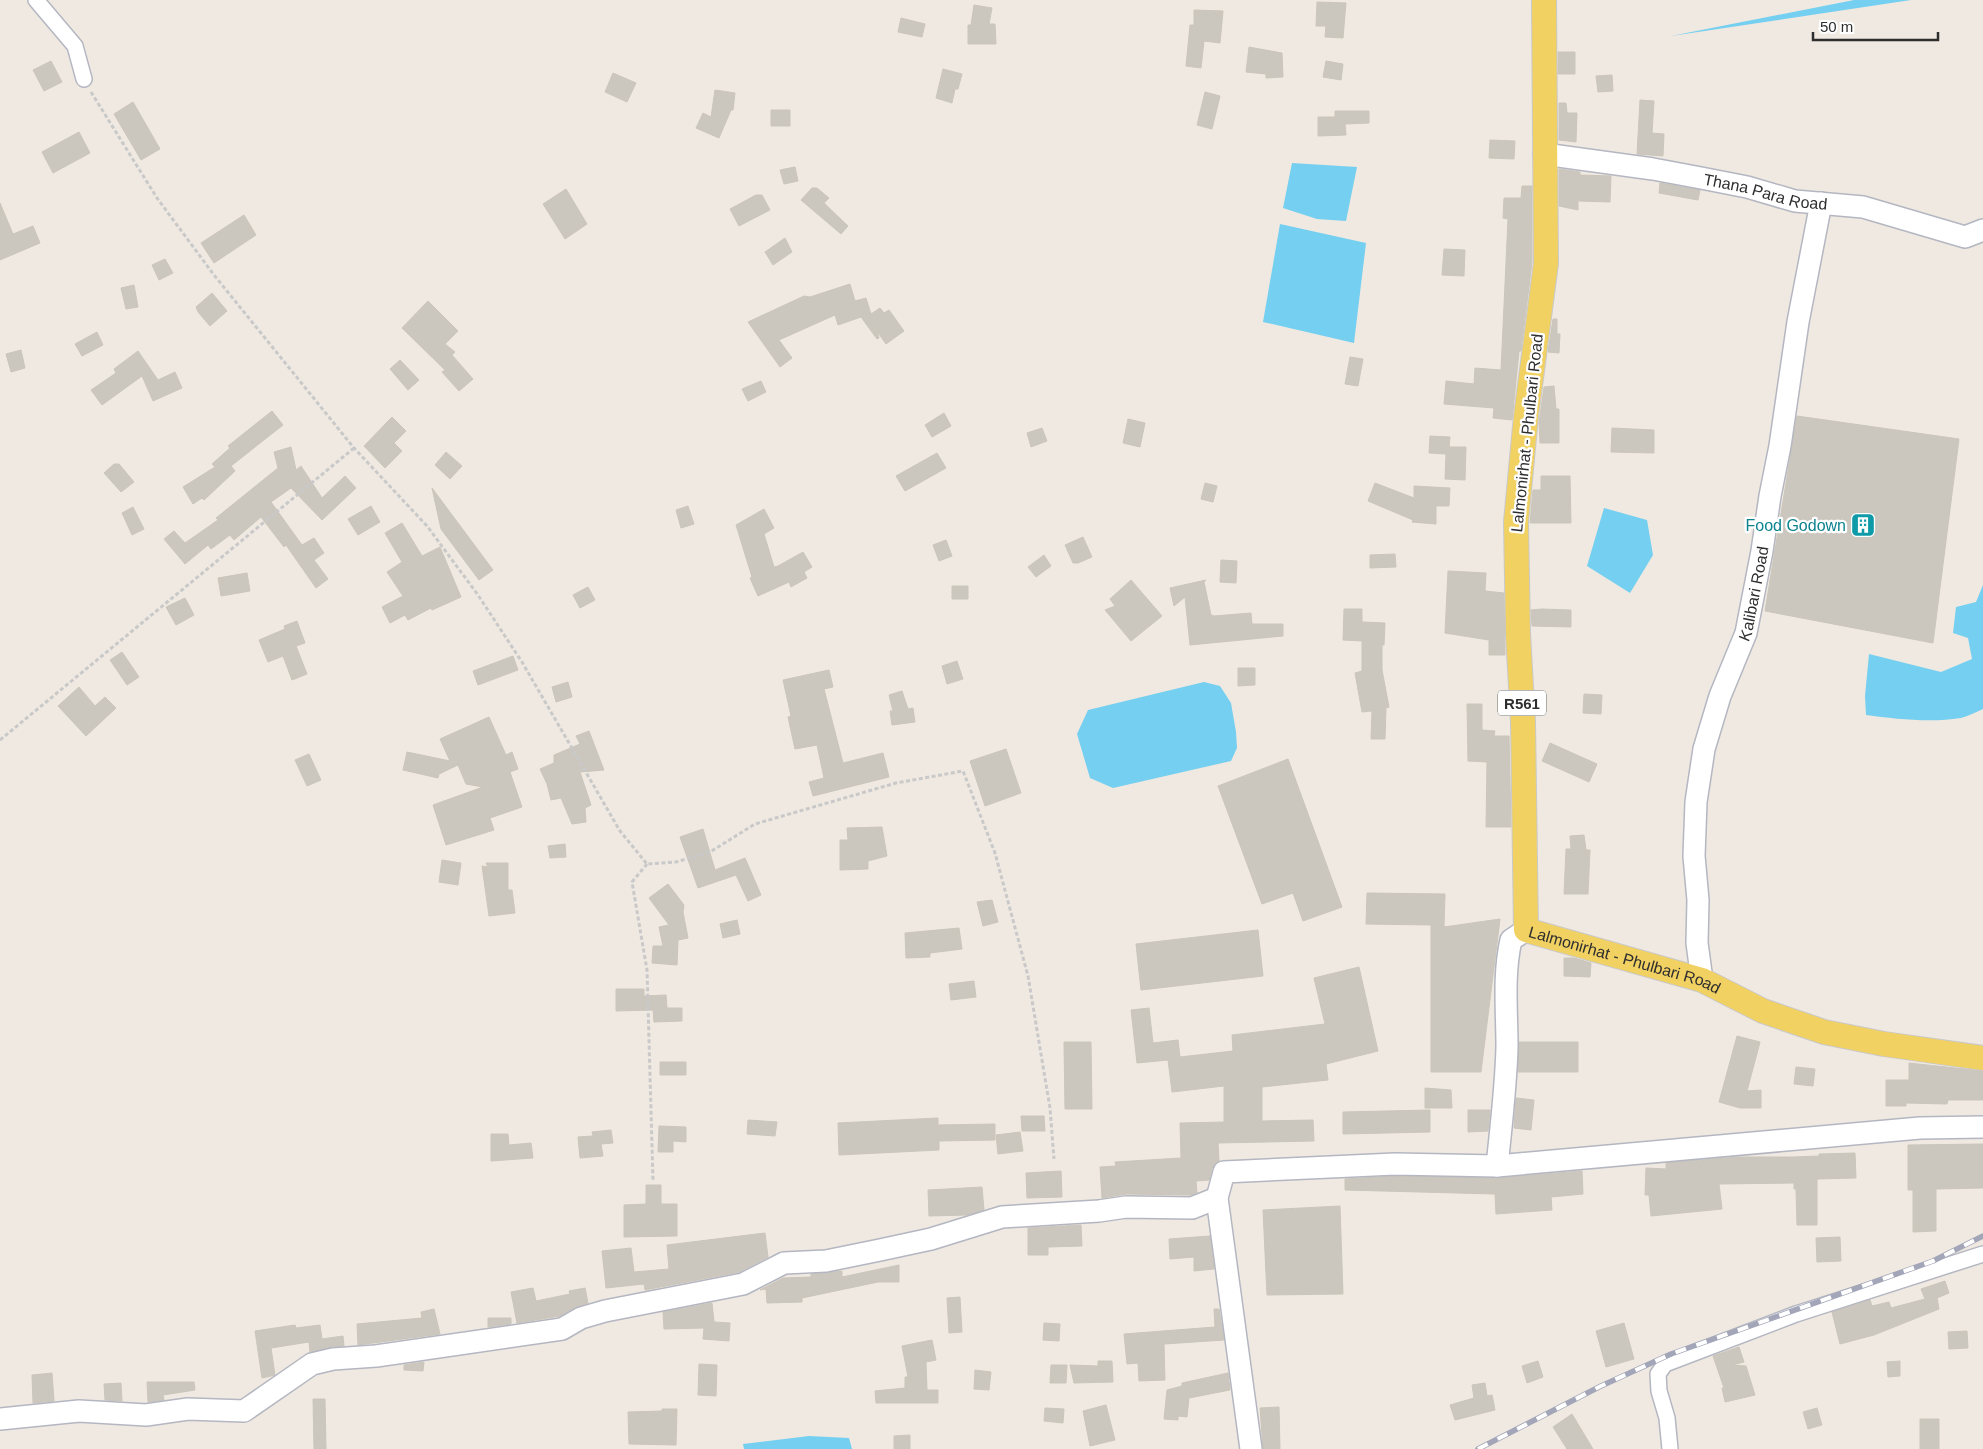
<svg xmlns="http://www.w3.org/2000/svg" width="1983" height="1449" viewBox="0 0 1983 1449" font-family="Arial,sans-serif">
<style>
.water{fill:#75cff0}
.building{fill:#cbc7bf;stroke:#cbc5ba}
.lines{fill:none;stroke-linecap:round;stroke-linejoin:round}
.street-casing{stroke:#b4b7c1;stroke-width:18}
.secondary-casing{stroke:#b4b7c1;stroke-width:24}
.primary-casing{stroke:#c9c9c9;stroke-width:26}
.path{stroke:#c9c9c9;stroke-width:3;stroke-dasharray:4 2.5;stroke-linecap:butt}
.street{stroke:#fff;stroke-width:15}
.secondary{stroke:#fff;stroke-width:21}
.primary{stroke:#f2d163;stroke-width:24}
.rail-casing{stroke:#a3a6b8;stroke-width:5.5}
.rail{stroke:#fff;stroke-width:4;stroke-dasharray:11;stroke-linecap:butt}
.labels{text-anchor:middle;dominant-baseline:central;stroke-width:4.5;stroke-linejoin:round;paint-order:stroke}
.shield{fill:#fff;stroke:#6d6d6d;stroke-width:1}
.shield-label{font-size:15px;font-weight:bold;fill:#2e2e2e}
.street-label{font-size:16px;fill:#2e2e2e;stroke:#fff}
.culture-label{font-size:16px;fill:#0d838f;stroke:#fff;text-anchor:end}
</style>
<rect width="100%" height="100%" fill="#efe9e1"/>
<path class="water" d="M1854,0H1911L1671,36Z
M1292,163L1357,167L1346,221L1317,219L1283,208Z
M1280,224L1366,243L1354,343L1263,322Z
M1604,508L1647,520L1653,555L1630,593L1587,566Z
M1983,585V709C1976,712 1968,716 1961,718C1930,723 1896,719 1866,715L1865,696L1869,654L1941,672L1972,659L1968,638L1953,633L1956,607L1976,602Z
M1204,682L1220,686L1231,703L1236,732L1237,748L1231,761L1113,788L1090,778L1077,734L1088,710Z
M809,1436L849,1438L852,1449H744L743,1444Z"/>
<path class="building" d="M1317,2L1346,3L1343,38L1325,37L1326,26H1316Z
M974,5L992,8L989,24H995L996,44H968V25H971Z
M1194,10L1223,11L1220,43L1204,41L1201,68L1186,66L1190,25H1194Z
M901,18L925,24L922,37L898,32Z
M1249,47L1282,53L1283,77L1266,78V74L1246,72Z
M1558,52H1575V74H1558Z
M51,61L62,82L44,91L33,70Z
M1326,61L1343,64L1341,80L1323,77Z
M943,69L962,74L958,89H955L952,103L936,98Z
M613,73L636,83L627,102L605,92Z
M1612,75L1613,91L1598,92L1596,76Z
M715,90L735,93L733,110H731L719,138L696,128L703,113L711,117Z
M1205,92L1220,96L1212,129L1197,125Z
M1640,100L1654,101L1652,133L1664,134L1663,156L1637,154Z
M133,102L160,149L141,160L114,114Z
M1559,103H1566L1567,113H1577L1576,142L1559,140Z
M771,110H790V126H771Z
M1335,111H1369V123L1345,124L1346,135L1318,136V117H1335Z
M79,132L90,153L53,173L42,152Z
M1490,140L1515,141L1514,159L1489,158Z
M795,167L798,181L784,184L780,170Z
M1559,169L1580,172V175L1611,176L1610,202L1578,201V210L1559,206Z
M1660,183L1700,190L1698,200L1659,193Z
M1522,186H1532V262L1521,351H1519L1512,420L1493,418L1494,408L1444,404L1446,381L1474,384L1475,368L1501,370L1508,219L1503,218L1504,198H1521Z
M812,188H817L829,198L824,203L848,226L841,234L801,200Z
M566,189L587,224L565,239L543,204Z
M756,195H762L770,210L739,226L730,209Z
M0,203L13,234L33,226L40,243L0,260Z
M244,215L256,235L214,263L201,243Z
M785,238L792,252L773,265L765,252Z
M1444,249L1465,250L1464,276L1442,275Z
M165,259L173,273L159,280L152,265Z
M850,284L855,301L866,298L871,314L880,308L884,313L889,310L904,331L886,344L877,331L879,338L877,339L861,317L838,325L835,315L779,340L792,358L780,367L748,322L804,296L810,297Z
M134,285L138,307L126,309L121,288Z
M212,293L227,311L210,326L198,312L196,307Z
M428,301L458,331L445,344L455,352L452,355L473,379L459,391L442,372L445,370L402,328Z
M1553,319H1557V334H1560L1559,353L1548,352Z
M97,332L103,345L82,356L75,344Z
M21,350L25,368L11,372L6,354Z
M138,351L158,380L175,372L182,388L153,401L142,376L102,405L91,390L116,373L114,369Z
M1350,357L1363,359L1358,386L1345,384Z
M400,360L419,380L408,390L390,369Z
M761,381L766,392L748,401L742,389Z
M1554,386L1556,409H1559V443H1540L1539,423L1544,387Z
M272,411L283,425L231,466L235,471L204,500L202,498L193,504L183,487L215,467L212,464L230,448L228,446Z
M944,413L951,426L932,437L925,425Z
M1797,416L1959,439L1933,643L1765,611Z
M392,417L406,431L394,443L402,451L385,468L364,446Z
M1128,419L1145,423L1140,447L1123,443Z
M1042,428L1047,441L1031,447L1027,433Z
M1612,428L1654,430V453L1611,452Z
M1430,436L1450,437L1449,447H1466L1465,480L1445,479L1446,454L1429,453Z
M291,447L296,470L301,466L322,498L345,476L356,488L322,520L291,488L271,502L302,545L314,538L324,553L314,560L328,579L316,588L286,545L284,547L261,517L234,540L230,535L211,549L208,545L185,564L164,539L174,531L185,543L218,520L216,518L278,468L274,452Z
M446,452L462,466L450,479L435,465Z
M937,453L946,468L905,491L896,476Z
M114,464H119L134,482L121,492L104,473Z
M1541,476H1570L1571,523H1530L1533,490H1541Z
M1205,483L1217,486L1213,502L1201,499Z
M1375,483L1414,498V486L1450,488L1449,506H1436V524L1412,522L1413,520L1368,501Z
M432,488L493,570L479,580L441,529Z
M371,506L380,522L358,535L348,519Z
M688,506L694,524L681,528L676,510Z
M133,507L144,529L132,535L122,513Z
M764,509L774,528L764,534L774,567L778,566L803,552L812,567L804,572L807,578L791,587L789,582L758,596L750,578L752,577L736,525Z
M402,523L422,556L440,547L461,597L432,610L431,608L408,620L405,615L390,623L382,607L403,596L387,572L402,562L385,533Z
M1083,537L1092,557L1078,563H1073L1065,545Z
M946,540L952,556L939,561L933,545Z
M1395,554L1396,567L1370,568V555Z
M1044,555L1051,566L1036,577L1028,567Z
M1221,560L1237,561L1236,583L1220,582Z
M1448,571L1486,573L1485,591L1504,593L1505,655H1489V640L1445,633Z
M247,573L250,591L221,596L218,578Z
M1131,580L1162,616L1131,641L1105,610L1115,606L1110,599Z
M1206,580L1204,582L1211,615L1214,616L1251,613L1252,624H1283V636L1190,645L1185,597L1174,606L1170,588Z
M952,586H968V599H952Z
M588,587L595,600L580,608L573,595Z
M185,598L194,615L176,625L166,607Z
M1344,609H1362V622L1385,623L1384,645H1382V670L1389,707L1386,708L1385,739H1371L1372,711L1362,712L1355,673L1362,671V641L1343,640Z
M1542,609L1571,610V627L1532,626L1531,610Z
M297,621L305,643L296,646L307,674L292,680L283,656L268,662L259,640L285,629L284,626Z
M122,652L139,677L127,685L110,660Z
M513,656L518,670L478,685L473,671Z
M957,661L963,679L947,684L942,666Z
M1238,668H1255V685L1238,686Z
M829,670L833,687L824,689L843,763L883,753L889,777L813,796L809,782L824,778L817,745L795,749L788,717L791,716L783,680Z
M568,682L572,697L556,702L552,687Z
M79,687L95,706L105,697L116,708L86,736L58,706Z
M902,691L908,709L913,708L915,722L892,725L890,711H893L889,695Z
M1584,694L1602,695L1601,714L1583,713Z
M1467,704H1482V730L1495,731L1494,736H1509L1511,827H1486L1487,762L1468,761Z
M489,717L506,755L512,752L518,769L510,772L522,807L490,818L494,830L446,845L433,805L483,787L466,784L458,765L439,774L438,778L403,770L407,752L450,761L440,739Z
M589,731L604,770L580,772L591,805L585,808L586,822L572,824L561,798L551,800L547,784L540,769L554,763V755L580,744L576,736Z
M1550,743L1597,764L1589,782L1542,761Z
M1006,749L1021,793L985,806L970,761Z
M309,754L321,780L307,786L295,760Z
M1288,759L1342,907L1303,921L1293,893L1262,904L1218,786Z
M882,827L887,856L868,861V869L840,870V840H848L847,828Z
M703,829L715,870L745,858L761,895L748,901L736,875L698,888L680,837Z
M1584,835L1586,850H1590L1588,894H1564L1566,849H1571L1570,836Z
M565,844L566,857L550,858L548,846Z
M442,860L461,863L458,885L439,882Z
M486,863H508V890H512L515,913L489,916L482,866L488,867Z
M668,884L684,905L683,912L688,938L678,940L677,965L652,963L653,946H663L659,927L669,925L649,898Z
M1367,893L1445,894L1444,927L1500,919L1481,1072H1431V925L1366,924Z
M992,900L998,922L983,926L977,902Z
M737,920L740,934L723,938L720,924Z
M959,928L962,949L930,953V957L906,958L905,933Z
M1258,930L1263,976L1141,990L1136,944Z
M1564,958H1574L1591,963L1590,977L1564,976Z
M1359,967L1378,1051L1326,1064L1328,1080L1262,1087V1121L1313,1120L1314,1141L1218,1143L1219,1161L1212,1168L1209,1180L1196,1181L1197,1193L1190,1195L1126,1194L1102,1198L1100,1167L1116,1166L1115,1162L1181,1158L1180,1123L1224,1122V1086L1172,1092L1168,1060L1137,1063L1131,1010L1149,1008L1153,1043L1178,1040L1180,1057L1233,1051L1232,1035L1325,1024L1314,978Z
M974,981L976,997L951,1000L949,984Z
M616,989H644V996L666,995L667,1008H682V1021L654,1022L653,1010L616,1011Z
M1737,1036L1760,1042L1747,1091L1761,1090V1108H1740L1719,1102Z
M1064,1042H1091L1092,1109H1065Z
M1519,1042H1578V1072H1518Z
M660,1062H686V1075H660Z
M1909,1063L1983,1071V1100H1948L1947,1104L1906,1103V1106H1886V1080H1909Z
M1796,1067L1815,1069L1813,1086L1794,1084Z
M1425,1088L1451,1090L1452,1108H1425Z
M1516,1098L1534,1100L1531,1130L1514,1128Z
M1430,1110V1132L1343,1134V1112Z
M1468,1110H1490L1488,1131L1468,1132Z
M1021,1116H1044L1045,1131H1022Z
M938,1118V1125L995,1124V1140L939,1141V1150L839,1155L838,1123Z
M748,1120L777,1122L775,1136L747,1134Z
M659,1126L686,1127V1142L673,1141V1152H658Z
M611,1130L613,1143L601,1144L603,1156L580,1158L578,1137L593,1136L592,1132Z
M1020,1132L1023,1151L998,1154L996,1135Z
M491,1134H508L509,1145L531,1143L533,1158L491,1161Z
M1983,1144V1188L1936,1189V1231L1913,1232V1190H1908V1145Z
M1855,1153L1856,1178L1817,1179V1225H1797L1796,1189H1794V1183L1719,1184L1722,1209L1651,1216L1649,1195H1645L1646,1168L1666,1169V1163L1739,1157H1793L1819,1156V1154Z
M1061,1171L1062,1197L1027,1198L1026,1173Z
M1582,1171L1583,1194L1551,1197L1552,1210L1496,1214L1495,1194L1345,1190V1179L1395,1176L1497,1178Z
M646,1185H661V1204H677V1236L624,1237V1205L646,1204Z
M982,1187L984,1210L967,1215L929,1216L928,1190Z
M1340,1206L1343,1294L1267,1295L1263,1210Z
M1081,1225L1082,1246L1048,1247V1255H1028V1228Z
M765,1233L768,1257L739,1272L645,1290L644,1284L606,1288L602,1251L631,1248L634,1272L669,1269L667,1245Z
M1210,1236L1214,1269L1194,1271V1257L1170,1259L1169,1239Z
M1840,1237L1841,1261L1817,1262L1816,1238Z
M899,1265V1282H878L802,1298V1302L767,1303L766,1289L760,1290L783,1278L811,1277V1274L842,1271V1277Z
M1945,1281L1949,1293L1937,1298L1939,1309L1874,1335L1840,1344L1832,1312L1870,1300L1872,1306L1889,1302L1891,1308L1925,1299L1921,1289Z
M533,1288L536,1301L570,1294L569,1291L585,1288L588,1303L575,1307L560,1316L517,1323L511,1292Z
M960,1297L962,1332L949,1333L947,1298Z
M712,1303L714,1322L730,1323L729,1341L703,1339L704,1328L664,1329L663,1312Z
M434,1309L440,1334L358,1345L357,1324L422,1318L421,1312Z
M1214,1309H1219L1224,1340L1164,1344L1165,1380L1139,1381L1138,1363L1127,1364L1124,1334L1215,1327Z
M488,1318H511V1324L488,1327Z
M1044,1323L1060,1324L1059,1341L1043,1340Z
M1624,1323L1634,1359L1606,1367L1596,1331Z
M295,1325L296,1328L320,1325L322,1339L343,1336L344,1346L310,1352L309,1342L271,1348L275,1375L262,1378L255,1331Z
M1967,1331L1968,1348L1949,1349L1948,1332Z
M932,1340L936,1360L926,1362L927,1390H938V1403H876L875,1391L905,1388V1377H908L902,1346Z
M1739,1347L1744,1362L1732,1365L1746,1366L1755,1395L1725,1402L1722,1388H1724L1713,1356Z
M1098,1361H1112L1113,1382L1074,1383L1070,1365L1098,1366Z
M1538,1361L1543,1377L1527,1383L1522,1366Z
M1900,1361V1376L1888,1377L1887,1362Z
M424,1362L423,1371L404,1370V1365Z
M699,1364L717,1365L716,1396L698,1395Z
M1051,1365H1067L1066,1383H1050Z
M975,1370L991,1372L989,1390L974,1389Z
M52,1373L54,1401L33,1403L32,1375Z
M1228,1373L1230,1390L1189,1398L1187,1417L1178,1416V1420L1164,1419L1167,1390L1182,1386V1383Z
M147,1382H194L195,1390L163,1395L164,1400L148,1402Z
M121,1383L122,1401L105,1400L104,1384Z
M1485,1383L1487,1396L1492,1395L1495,1410L1455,1420L1450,1405L1474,1398L1472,1385Z
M313,1399H325L326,1449H314Z
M1106,1405L1115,1440L1090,1446L1083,1411Z
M1279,1407L1280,1449H1263L1260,1408Z
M1045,1408L1064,1409L1063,1423L1044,1421Z
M1817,1408L1822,1425L1808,1429L1803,1412Z
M662,1409H677L676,1445L629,1444L628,1412L662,1411Z
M1572,1414L1593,1449H1567L1553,1427Z
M1920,1419H1939V1449H1920Z
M910,1435V1449H894V1436Z"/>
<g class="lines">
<defs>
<path id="street" d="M36,0L75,46L84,79
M1670,1449L1667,1418L1659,1391L1658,1374L1665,1364L1796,1314L1983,1254"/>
<g id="secondary">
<path id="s1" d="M1544,154L1653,169L1701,178L1747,187L1795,201L1863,207L1965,237L1983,230"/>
<path id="s2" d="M1702,980L1697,943L1698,900L1694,856L1696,802L1704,749L1720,696L1746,633L1762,551L1770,496L1780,446L1798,322L1821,203"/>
<path d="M1497,1166C1501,1127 1506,1086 1507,1047C1507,1011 1503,975 1511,940L1526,930"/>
<path d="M0,1419L79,1411L146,1415L188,1409L244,1411L312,1364L333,1359L376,1356L562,1329L581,1318L605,1311L743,1284L784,1263L826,1261L880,1250L931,1239L1002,1217L1099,1211L1126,1207L1192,1208L1217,1198"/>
<path d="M1251,1449L1217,1198L1224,1172L1395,1164L1497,1166L1920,1128L1983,1127"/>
</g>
<g id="primary">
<path id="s3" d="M1544,0L1546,263L1526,416L1516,522L1518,634L1523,722L1526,930L1702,980L1763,1011L1824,1032L1884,1044L1983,1058"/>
</g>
</defs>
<use href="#street" class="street-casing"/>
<use href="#secondary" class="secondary-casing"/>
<use href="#primary" class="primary-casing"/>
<path class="path" d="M91,92L157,198L214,275L354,448L427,526L478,595L522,662L620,831L647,864L676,862L710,852L755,824L896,783L963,771L995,853L1028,976L1050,1108L1054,1159
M0,740L354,448
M647,864L632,882L647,970L653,1181"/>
<use href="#street" class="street"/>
<use href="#secondary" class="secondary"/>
<use href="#primary" class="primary"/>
<defs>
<path id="rail" d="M1478,1449L1601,1386L1671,1354L1933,1261L1983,1236"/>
</defs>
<use href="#rail" class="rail-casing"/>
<use href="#rail" class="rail"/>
</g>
<defs>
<symbol id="building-square" viewBox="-11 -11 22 22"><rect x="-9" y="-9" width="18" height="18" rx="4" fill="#0f9aa8" stroke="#fff"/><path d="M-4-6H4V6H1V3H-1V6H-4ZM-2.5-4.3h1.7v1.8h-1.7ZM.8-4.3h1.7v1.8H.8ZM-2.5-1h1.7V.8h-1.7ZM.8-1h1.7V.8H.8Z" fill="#fff"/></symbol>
</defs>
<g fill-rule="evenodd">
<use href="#building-square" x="1849" y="511" width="28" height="28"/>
</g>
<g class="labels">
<rect class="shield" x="1498" y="690.5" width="48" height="25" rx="4"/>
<g class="shield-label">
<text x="1522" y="703">R561</text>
</g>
<g class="street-label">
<text stroke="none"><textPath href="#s1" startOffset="225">Thana Para Road</textPath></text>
<text transform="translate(1527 433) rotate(-84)">Lalmonirhat - Phulbari Road</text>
<text stroke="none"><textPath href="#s2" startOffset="396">Kalibari Road</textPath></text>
<text stroke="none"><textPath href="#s3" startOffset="1035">Lalmonirhat - Phulbari Road</textPath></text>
</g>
<g class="culture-label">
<text x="1846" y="525">Food Godown</text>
</g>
</g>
<path d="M1813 32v8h125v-8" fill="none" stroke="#2e2e2e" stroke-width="2.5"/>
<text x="1820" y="32" font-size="15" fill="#2e2e2e" stroke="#ffffff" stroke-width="4" paint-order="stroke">50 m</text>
</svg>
